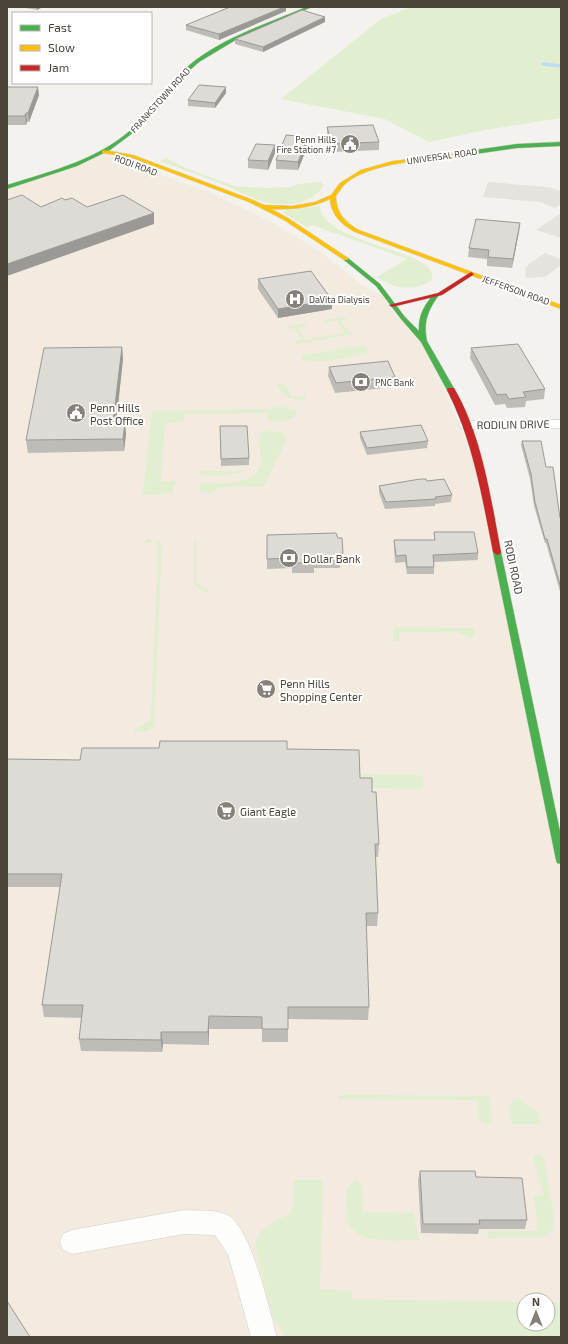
<svg xmlns="http://www.w3.org/2000/svg" width="568" height="1344" viewBox="0 0 568 1344" font-family="'Exo 2',sans-serif">
<style>
.commercial{fill:#f3ebdf;fill-rule:evenodd}
.green{fill:#e1eecf}
.parking{fill:#e6e3df}
.lines{fill:none;stroke-linecap:round;stroke-linejoin:round}
.stream{stroke:#c0ddf1;stroke-width:3.5}
.street-casing{stroke:#d2d0cb;stroke-width:1}
.fast-casing{stroke:#d3cfc5;stroke-width:1}
.slow-casing{stroke:#d3cfc5;stroke-width:1}
.jam-casing{stroke:#d3cfc5;stroke-width:1}
.street{fill:#fdfdfc;fill-rule:evenodd}
.fast{fill:#4caf50;fill-rule:evenodd}
.slow{fill:#ffc107;fill-rule:evenodd}
.jam{fill:#c62828;fill-rule:evenodd}
.wall{fill:#bfbcb8}
.shaded-wall{fill:#9b9996}
.building{fill:#dedbd6;stroke:#9b9996}
.labels{text-anchor:middle;dominant-baseline:central;stroke-width:4;stroke-linejoin:round;paint-order:stroke}
.far-street-label{font-size:9px;fill:#4b4439;stroke:#fff}
.far-poi-label{font-size:9px;fill:#4b4439;stroke:#fff;text-anchor:start}
.poi-label{font-size:11px;fill:#4b4439;stroke:#fff;text-anchor:start}
.street-label{font-size:11px;fill:#4b4439;stroke:#fff}
</style>
<rect width="100%" height="100%" fill="#f4f2ee"/>
<path class="commercial" d="M104,152L123,162L207,191L274,223L322,253L360,283L389,300L424,341L480,474L561,860V1337H7V187ZM524,1300H548V1324H524Z"/>
<path class="green" d="M411,7H561V118L485,130L429,142L385,119L281,99L381,19Z
M166,158L186,168L234,186L265,188L292,187L298,184L320,182L324,185C312,205 284,208 261,201C248,197 235,189 222,184C201,176 180,168 159,161Z
M320,206C322,246 447,250 431,281C410,292 396,289 377,277L407,259L312,225L307,227L283,213L284,211Z
M341,317L348,319L340,321L349,332L356,333L298,344L294,342L302,340L294,328L283,329L288,326L305,324L307,326L297,328L305,340L345,333L337,321L324,322L325,320Z
M363,345L369,348L366,352L368,353C352,356 316,366 302,359V356L304,355Z
M280,384H285L292,397L305,396V401C293,400 282,397 277,385Z
M277,406L297,410L296,416C289,422 276,423 268,420L267,413L185,414L183,422L165,423L161,481H176L172,493L143,495L152,411L271,409Z
M268,431L283,432L286,440L264,486L220,487L211,494L200,491L199,485L202,483C220,483 259,487 261,462C261,452 258,442 260,433Z
M246,469C241,476 205,478 198,473L200,471H236Z
M196,538V583L210,591L209,593L202,591L194,585V540Z
M147,539L158,541L162,544L154,727L147,731L134,732V730L151,720L158,543L153,540L144,544Z
M397,627L474,628L475,635L470,638L458,632H399L400,641H393V631Z
M362,774L416,775L421,776C424,780 424,785 421,789L364,788Z
M342,1095L487,1096L490,1098L492,1122L489,1124L480,1121L477,1100L338,1099L337,1097Z
M517,1099L538,1112L541,1121L538,1124H512L509,1109L513,1100Z
M539,1154L544,1158L554,1218C554,1227 552,1232 544,1237L488,1238L487,1231H538L534,1197L544,1195L534,1159L535,1156Z
M294,1180H323L320,1289L352,1291V1299L524,1302V1324H548V1302L561,1303V1337H286L273,1318L262,1277L255,1243L260,1232L280,1218L289,1215L293,1205Z
M358,1180L362,1187L363,1212L414,1213L419,1240C400,1240 358,1245 349,1224C346,1216 346,1207 346,1199C346,1190 348,1183 358,1180Z"/>
<path class="parking" d="M488,182L547,187L561,191V204L555,208L540,202L483,197Z
M561,213V238L536,230Z
M545,253L561,259V265L545,277L526,278L525,269L529,264Z"/>
<g class="lines">
<path class="stream" d="M543,64L561,66"/>
<defs>
<path id="street" d="M561,420V428L466,429L461,428L459,425L461,422L466,421Z
M184,1210C195,1211 220,1209 229,1216C253,1233 268,1307 277,1337H251L228,1254L215,1235L184,1234L72,1254L63,1250L60,1242L63,1234L72,1230Z"/>
<path id="fast" d="M306,7H312L239,38L199,62L182,77L138,129L110,150L77,166L7,189V185C52,171 101,159 135,126C157,105 172,77 197,59C230,35 269,23 306,7Z
M561,142V146L517,148L461,156L458,154L461,152L517,144Z
M344,258H348L380,284L405,317L419,331C418,316 424,305 434,294H438L439,295C428,310 423,322 427,341L455,390L454,392H448L421,342L401,319L376,286L344,260Z
M497,549L501,552L561,836V864L557,863L556,860L493,552Z"/>
<path id="slow" d="M104,150L133,155L253,200L264,205L292,206L315,202L331,195L340,183L361,170L393,161L463,153L464,154L461,156C429,160 366,162 343,186C341,189 338,193 336,196C336,213 345,222 359,230L561,305V309L355,232C342,225 331,215 330,199C311,208 292,210 271,209L288,218L348,258V260H344L284,220L249,202L130,157L102,153V151Z"/>
<path id="jam" d="M471,272L474,274L473,275L442,295L392,307L389,305L438,293Z
M448,388H454C482,435 491,499 501,552L500,554L497,555L493,552C482,497 473,441 447,390Z"/>
</defs>
<use href="#street" class="street-casing"/>
<use href="#fast" class="fast-casing"/>
<use href="#slow" class="slow-casing"/>
<use href="#jam" class="jam-casing"/>
<use href="#street" class="street"/>
<use href="#fast" class="fast"/>
<use href="#slow" class="slow"/>
<use href="#jam" class="jam"/>
</g>
<path class="wall" d="M19,7H43L37,10Z
M230,7H286V11L219,40L186,30V25Z
M325,17V22L263,52L235,44V39Z
M7,87L39,95L29,122H27L26,125H7Z
M226,87V93L215,108L188,106V100Z
M327,127L379,142V150L332,152L327,135Z
M275,145V153L268,170L248,168V160Z
M308,145L298,170L276,169V160Z
M520,223L512,268L487,266V259L468,257L469,248Z
M258,279L332,300V309L278,318L258,289Z
M122,347L123,359L116,422L126,434L124,451L28,453L26,440Z
M471,348L545,389L544,399L526,401L525,407L507,408L505,404L495,405L470,358Z
M329,367L395,377V387L335,393L328,376Z
M220,426L249,458V465L221,466Z
M360,432L428,441L427,448L367,455L360,438Z
M522,441L546,467L560,518H561V595L546,543H545L534,506L530,479L521,445Z
M427,481L452,495L451,502L435,504V506L385,509L379,493V486Z
M434,532L478,553V560L434,562V574H407L405,562L395,563L394,547V540H434Z
M267,535L343,553V564H340V568H314V573H292V568L267,569Z
M287,749L360,778L372,792L379,844L378,857H375L378,913L377,926H366L369,1007L368,1020L288,1019V1042H262V1029H209V1045L163,1044L162,1052L81,1051L79,1039L82,1018L44,1017L42,1005L60,887H7V759L80,760Z
M420,1171L476,1177L527,1220L525,1229H479L478,1234L421,1233L418,1180Z"/>
<path class="shaded-wall" d="M36,7H43L37,10Z
M284,7H286V11L219,40V34Z
M325,17V22L263,52V47Z
M38,87L39,95L29,122L28,113Z
M226,87V93L215,108V103Z
M26,113L27,122L26,125L25,116Z
M308,137V145L298,170V162Z
M275,145V153L268,170V161Z
M154,213V224L7,276V264Z
M520,223L519,232L512,268L513,259Z
M332,300V309L278,318V309Z
M122,347L123,359L115,434L113,422Z
M125,421L126,434L124,451L123,439Z
M209,1016V1045L208,1032Z
M161,1032L163,1044L162,1052L161,1040Z"/>
<path class="building" d="M230,7H284L219,34L186,25Z
M302,10L325,17L263,47L235,39Z
M199,85L226,87L215,103L188,100Z
M7,87H38L28,113H26L25,116H7Z
M373,125L379,142L332,144L327,127Z
M286,135L308,137L298,162L276,160Z
M256,144L275,145L268,161L248,160Z
M22,195L41,207L62,198L65,200L72,198L87,207L123,195L154,213L7,264V200Z
M476,219L520,223L513,259L488,257L489,250L469,248Z
M311,271L332,300L278,309L258,279Z
M518,344L545,389L523,392L526,397L509,399L506,394L497,395L471,348Z
M122,347L113,422L125,421L123,439L26,440L44,348Z
M388,361L395,377L336,383L329,367Z
M421,425L428,441L367,448L360,432Z
M220,426H247L249,458L221,459Z
M522,441H541L546,467H553L560,518H561V588L547,539H545L535,502L531,474Z
M420,479H426L427,481L444,479L452,495L435,497L436,499L386,502L379,486Z
M434,532H474L478,553L433,555L434,567H407L406,555L396,556L394,540H435Z
M336,533L338,538H342L343,553L339,554L340,558H314L315,563H292V558L267,559V535Z
M160,741H287V749L359,750L360,778H372V792H376L379,844H375L378,913H366L369,1007H288V1029H262V1017L209,1016L208,1032H161V1040L79,1039L83,1005H42L62,874H7V759L80,760L82,748H159Z
M420,1171H475L476,1177L522,1178L527,1220H479L480,1224H423Z
M7,1301L30,1337H7Z"/>
<defs>
<symbol id="civic-disc" viewBox="-11 -11 22 22"><circle r="9.5" fill="#868178" stroke="#fff"/><path d="M-.6-6.5H3V-4.5H.6V-3L4-1V1h2V6H-6V1h2V-1L-.6-3ZM-1.2 2.5V6h2.4V2.5Z" fill="#fff"/></symbol>
<symbol id="hospital-disc" viewBox="-11 -11 22 22"><circle r="9.5" fill="#868178" stroke="#fff"/><path d="M-5-5h3v3.5h4V-5h3V5h-3V1.5h-4V5h-3Z" fill="#fff"/></symbol>
<symbol id="bank-disc" viewBox="-11 -11 22 22"><circle r="9.5" fill="#868178" stroke="#fff"/><path d="M-6-4H6V4H-6ZM0-2.3a2.3 2.3 0 1 0 0 4.6a2.3 2.3 0 1 0 0-4.6Z" fill="#fff"/></symbol>
<symbol id="supermarket-disc" viewBox="-11 -11 22 22"><circle r="9.5" fill="#868178" stroke="#fff"/><path d="M-6-5.5h2.5l.6 2H6L4.5 2H-2.5L-4.4-4H-6ZM-1.5 3.2a1.3 1.3 0 1 0 .1 0ZM3 3.2a1.3 1.3 0 1 0 .1 0Z" fill="#fff"/></symbol>
</defs>
<g fill-rule="evenodd">
<use href="#civic-disc" x="339" y="133" width="22" height="22"/>
<use href="#hospital-disc" x="284" y="288" width="22" height="22"/>
<use href="#bank-disc" x="350" y="371" width="22" height="22"/>
<use href="#civic-disc" x="65" y="402" width="22" height="22"/>
<use href="#bank-disc" x="278" y="547" width="22" height="22"/>
<use href="#supermarket-disc" x="255" y="678" width="22" height="22"/>
<use href="#supermarket-disc" x="215" y="800" width="22" height="22"/>
</g>
<g class="labels">
<g class="far-street-label">
<text transform="translate(160 100) rotate(-48)">FRANKSTOWN ROAD</text>
<text transform="translate(442 156) rotate(-8)">UNIVERSAL ROAD</text>
<text transform="translate(136 165) rotate(20)">RODI ROAD</text>
<text transform="translate(516 290) rotate(20)">JEFFERSON ROAD</text>
</g>
<g class="far-poi-label">
<text x="336" y="139" text-anchor="end">Penn Hills<tspan x="336" dy="10">Fire Station #7</tspan></text>
<text x="309" y="299">DaVita Dialysis</text>
<text x="375" y="382">PNC Bank</text>
</g>
<g class="poi-label">
<text x="90" y="407">Penn Hills<tspan x="90" dy="13">Post Office</tspan></text>
<text x="303" y="558">Dollar Bank</text>
<text x="280" y="683">Penn Hills<tspan x="280" dy="13">Shopping Center</tspan></text>
<text x="240" y="811">Giant Eagle</text>
</g>
<g class="street-label">
<text transform="translate(513 424) rotate(-1)">RODILIN DRIVE</text>
<text transform="translate(514 567) rotate(78)">RODI ROAD</text>
</g>
</g>
<rect width="568" height="1344" fill="none" stroke="#4b4439" stroke-width="16"/>
<rect x="12" y="12" width="140" height="72" fill="#ffffff" stroke="#b7b4b0"/>
<rect x="20" y="25" width="20" height="6" fill="#4caf50" stroke="#b7b4b0"/>
<text x="48" y="32" font-size="12" fill="#4b4439">Fast</text>
<rect x="20" y="45" width="20" height="6" fill="#ffc107" stroke="#b7b4b0"/>
<text x="48" y="52" font-size="12" fill="#4b4439">Slow</text>
<rect x="20" y="65" width="20" height="6" fill="#c62828" stroke="#b7b4b0"/>
<text x="48" y="72" font-size="12" fill="#4b4439">Jam</text>
<g transform="translate(536 1312)"><circle r="19" fill="#ffffff" stroke="#b7b4b0"/>
<path d="M0-3L7 15L0 10L-7 15Z" fill="#868178"/>
<text y="-6" font-size="11" font-weight="bold" text-anchor="middle" fill="#4b4439">N</text>
</g>
</svg>
